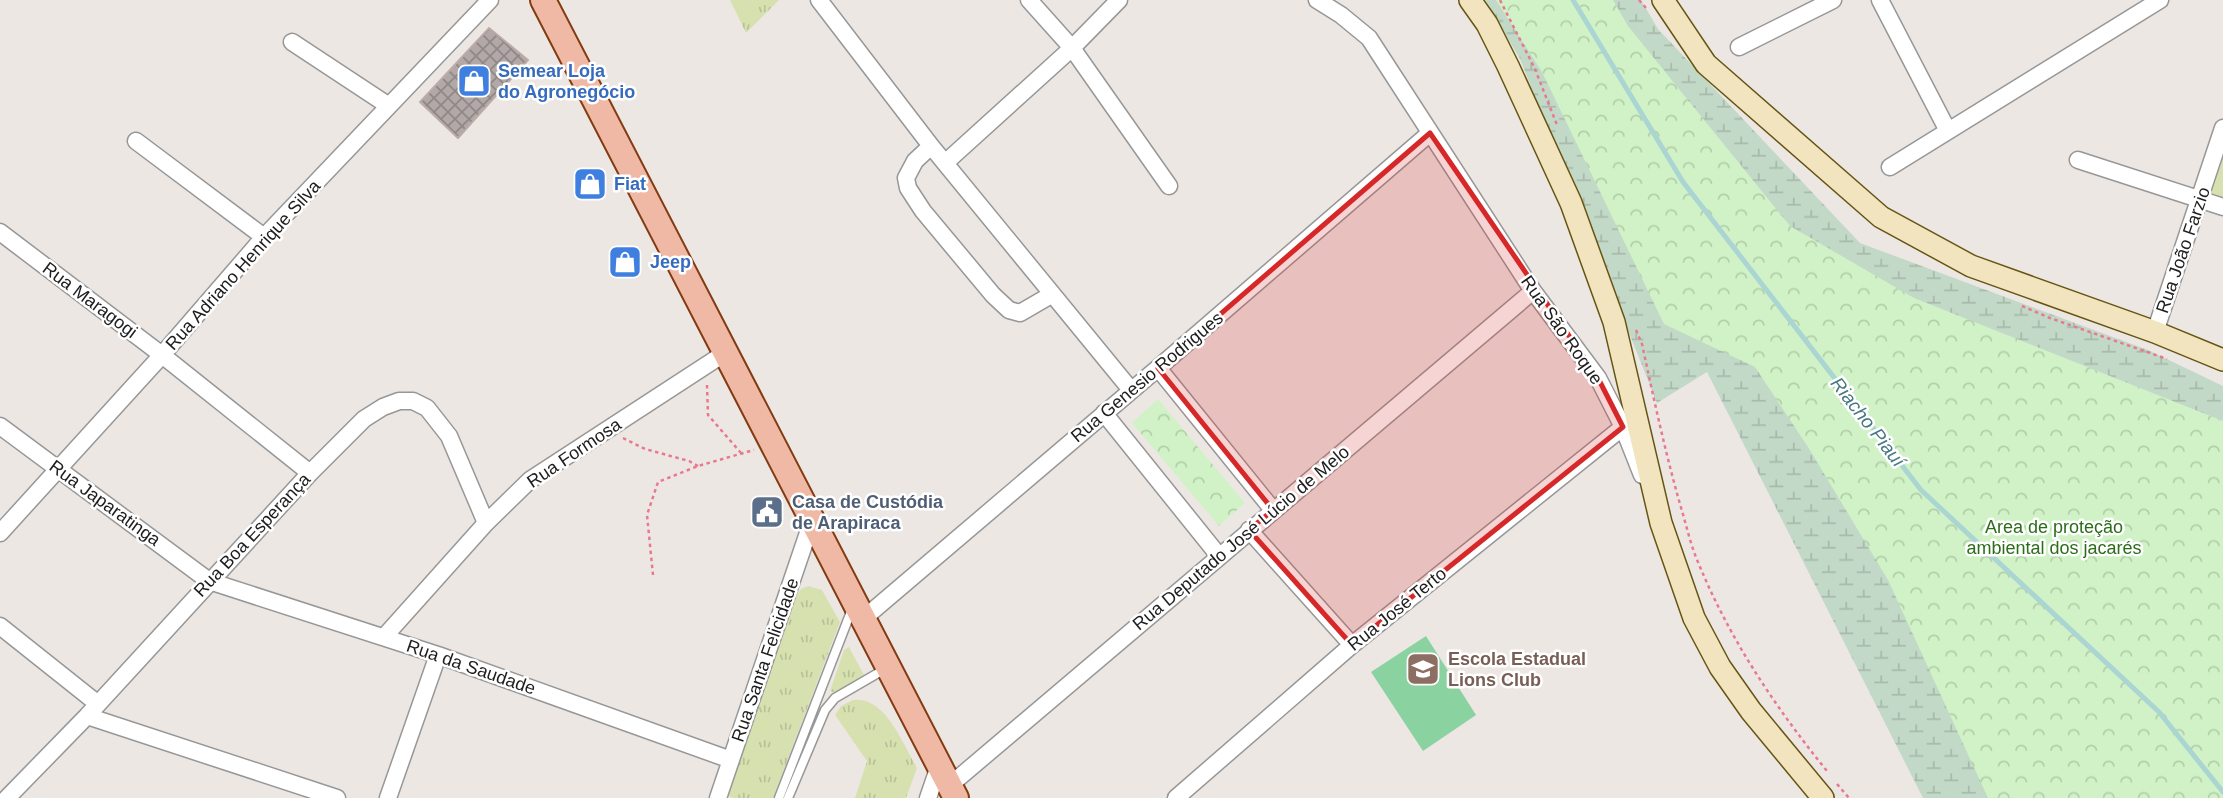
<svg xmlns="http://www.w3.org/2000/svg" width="2223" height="798" viewBox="0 0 2223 798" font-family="Helvetica,sans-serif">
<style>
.grass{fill:url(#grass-tufts)}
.wetland{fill:url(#wetland-marsh)}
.park{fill:url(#park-crowns)}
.pitch{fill:#8bd2a1}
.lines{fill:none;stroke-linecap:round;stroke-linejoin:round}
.stream{stroke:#aad5d2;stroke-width:5}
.building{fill:url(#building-cross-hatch);stroke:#bcaba8;stroke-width:2}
.service-casing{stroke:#979797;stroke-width:11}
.minor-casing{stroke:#979797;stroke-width:19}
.secondary-casing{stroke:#665512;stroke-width:24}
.primary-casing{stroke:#833b12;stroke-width:28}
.path{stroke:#e87a90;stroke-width:2.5;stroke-dasharray:3.5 3.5;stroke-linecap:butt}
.service{stroke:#fff;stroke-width:8}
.minor{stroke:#fff;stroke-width:16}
.secondary{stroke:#f1e4be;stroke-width:21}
.primary{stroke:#f0b9a6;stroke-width:24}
.marked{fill:#d62828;fill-opacity:0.2;stroke:#d62828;stroke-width:5;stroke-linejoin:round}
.labels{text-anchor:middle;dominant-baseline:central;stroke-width:5;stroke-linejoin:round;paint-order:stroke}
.shop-label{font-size:18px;font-weight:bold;fill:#366cbe;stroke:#fff;text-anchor:start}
.street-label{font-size:18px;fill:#1d1d1d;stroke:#fff}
.service-label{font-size:18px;font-weight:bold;fill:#4e5e75;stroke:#fff;text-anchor:start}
.park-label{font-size:18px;fill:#2c6d19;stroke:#fff}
.education-label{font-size:18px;font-weight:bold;fill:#785e54;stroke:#fff;text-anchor:start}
.water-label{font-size:19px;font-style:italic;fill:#487883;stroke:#fff}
</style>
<defs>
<pattern id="grass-tufts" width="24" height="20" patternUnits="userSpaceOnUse" patternTransform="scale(1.75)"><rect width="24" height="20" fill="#d7e1b0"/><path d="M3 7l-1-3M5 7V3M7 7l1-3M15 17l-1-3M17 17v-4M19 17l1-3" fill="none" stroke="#b8c197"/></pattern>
<pattern id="wetland-marsh" width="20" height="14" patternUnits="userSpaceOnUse" patternTransform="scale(1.75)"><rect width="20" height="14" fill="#c3d9c8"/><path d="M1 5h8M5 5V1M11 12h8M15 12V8" fill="none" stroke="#a7baab"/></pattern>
<pattern id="park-crowns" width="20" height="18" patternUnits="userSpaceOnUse" patternTransform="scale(1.75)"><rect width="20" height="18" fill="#d0f2c6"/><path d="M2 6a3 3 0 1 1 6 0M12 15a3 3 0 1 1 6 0" fill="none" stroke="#b2cfaa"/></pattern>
<pattern id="building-cross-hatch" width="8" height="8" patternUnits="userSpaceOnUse" patternTransform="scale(1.75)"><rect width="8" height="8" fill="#b2a8a7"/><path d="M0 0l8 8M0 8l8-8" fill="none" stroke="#908887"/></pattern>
</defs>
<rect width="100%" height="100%" fill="#ede7e4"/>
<path class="grass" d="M730,0H779L746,33Z
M2223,129V207L2201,199Z
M808,586L822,590L840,622L773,798H733L726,795L794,599L801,589Z
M849,647L864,675L835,693L830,691L844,650Z
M853,700C885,695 903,744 917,768L906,798H855L867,761L835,715L841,706Z"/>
<path class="wetland" d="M1485,0H1641L1658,29L1860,243L2148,350L2223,386V798H1923L1707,372L1657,403L1520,59Z"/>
<path class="park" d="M1496,0H1613L1628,26L1790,226L1914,298L2223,421V798H1988L1888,580L1808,447L1755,367L1664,324L1542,72Z
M1158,399L1245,503L1219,526L1132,423Z"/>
<path class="pitch" d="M1426,636L1476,715L1423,751L1371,672Z"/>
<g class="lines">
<path class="stream" d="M1573,0L1683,182L1921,490L2159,712L2223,792"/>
</g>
<path class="building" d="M489,28L528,60L458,138L420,102Z"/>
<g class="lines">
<defs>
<path id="service" d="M779,798L852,609
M788,798L825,710L835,698L885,669"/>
<path id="minor" d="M819,0L931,146L1131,390
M1029,0L1072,48L1169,186
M1317,0L1341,15L1369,38L1533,291L1598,378L1623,427L1642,475
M1880,0L1948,131
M292,42L389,106
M1739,47L1833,0
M136,141L264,237
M931,146L915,161L906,178L908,188L923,211L993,295L1009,310L1020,313L1051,295
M2078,160L2223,207
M945,163L1072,48L1119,0
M1890,167L2160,0
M0,232L162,355L310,473
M2155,332L2223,128
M1158,368L1273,510
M1104,413L1219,556
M0,426L209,581L438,655L731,760
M1249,530L1352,645
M0,533L162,355L264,237L490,0
M863,619L1158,368L1430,133
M0,626L98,704
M384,637L486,523L530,480L725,353
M87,716L337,798
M949,786L1533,291
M7,798L87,716L310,473L364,419L383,407L399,401H413L427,408L449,436L486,523
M388,798L438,655
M718,798L812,521
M928,798L939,766
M1176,798L1352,645L1623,427"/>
<path id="secondary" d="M1470,0L1487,24L1508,66L1571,203L1614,322L1661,523L1694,618L1720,667L1751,711L1823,798
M1663,0L1706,64L1881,217L1971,266L2155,332L2223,360"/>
<path id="primary" d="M543,0L956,798"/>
</defs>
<use href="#service" class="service-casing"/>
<use href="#minor" class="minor-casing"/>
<use href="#secondary" class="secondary-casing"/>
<use href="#primary" class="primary-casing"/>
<path class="path" d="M1500,0L1535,69L1557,125
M1639,0L1646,8
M2022,306L2050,318L2167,359
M1636,330L1642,344C1654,400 1666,456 1682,511C1687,528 1691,546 1698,562C1729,638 1775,707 1827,771
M707,385L708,415L741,453
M623,438L645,449L689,461L698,466
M653,575L647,515L658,482L698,466L754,450
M1837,784L1849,798"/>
<use href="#service" class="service"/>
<use href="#minor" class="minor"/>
<use href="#secondary" class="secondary"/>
<use href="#primary" class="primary"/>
</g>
<path class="marked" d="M1430,133L1598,378L1623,427L1352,645L1249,530L1273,510L1158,368Z"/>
<defs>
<symbol id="shop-square" viewBox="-11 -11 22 22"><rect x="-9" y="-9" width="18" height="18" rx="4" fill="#3f7fe0" stroke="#fff"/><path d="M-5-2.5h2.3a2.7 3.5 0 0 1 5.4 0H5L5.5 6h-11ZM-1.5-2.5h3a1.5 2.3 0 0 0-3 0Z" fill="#fff"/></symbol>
<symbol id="civic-square" viewBox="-11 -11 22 22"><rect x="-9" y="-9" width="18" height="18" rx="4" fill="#5c6f8a" stroke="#fff"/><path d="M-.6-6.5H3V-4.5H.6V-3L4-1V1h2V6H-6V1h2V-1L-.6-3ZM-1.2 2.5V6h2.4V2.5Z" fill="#fff"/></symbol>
<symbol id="university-square" viewBox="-11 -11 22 22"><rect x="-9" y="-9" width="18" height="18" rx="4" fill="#8d6e63" stroke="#fff"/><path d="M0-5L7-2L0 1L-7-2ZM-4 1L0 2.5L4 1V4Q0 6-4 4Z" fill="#fff"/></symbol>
</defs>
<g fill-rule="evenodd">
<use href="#shop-square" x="455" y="62" width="38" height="38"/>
<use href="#shop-square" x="571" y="165" width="38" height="38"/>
<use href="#shop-square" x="606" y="243" width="38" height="38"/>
<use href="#civic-square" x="748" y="493" width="38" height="38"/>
<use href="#university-square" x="1404" y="650" width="38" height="38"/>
</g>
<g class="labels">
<g class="shop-label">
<text x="498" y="71">Semear Loja<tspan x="498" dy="21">do Agronegócio</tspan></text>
<text x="614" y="184">Fiat</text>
<text x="650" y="262">Jeep</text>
</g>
<g class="street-label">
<text transform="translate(2183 250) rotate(-71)">Rua João Farzio</text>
<text transform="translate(243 265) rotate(-48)">Rua Adriano Henrique Silva</text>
<text transform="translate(90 300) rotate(37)">Rua Maragogi</text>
<text transform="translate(1562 330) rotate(55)">Rua São Roque</text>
<text transform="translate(1147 377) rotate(-40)">Rua Genesio Rodrigues</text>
<text transform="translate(574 453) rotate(-34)">Rua Formosa</text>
<text transform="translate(105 503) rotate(36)">Rua Japaratinga</text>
<text transform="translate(252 535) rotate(-47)">Rua Boa Esperança</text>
<text transform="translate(1241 538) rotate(-40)">Rua Deputado José Lúcio de Melo</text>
<text transform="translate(1397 609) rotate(-39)">Rua José Terto</text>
<text transform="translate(765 660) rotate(-71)">Rua Santa Felicidade</text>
<text transform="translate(471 667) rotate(19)">Rua da Saudade</text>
</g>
<g class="service-label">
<text x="792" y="502">Casa de Custódia<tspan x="792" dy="21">de Arapiraca</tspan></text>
</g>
<g class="park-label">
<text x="2054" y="527">Area de proteção<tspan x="2054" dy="21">ambiental dos jacarés</tspan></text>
</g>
<g class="education-label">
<text x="1448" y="659">Escola Estadual<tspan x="1448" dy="21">Lions Club</tspan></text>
</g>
<g class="water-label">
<text transform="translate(1868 422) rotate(52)">Riacho Piauí</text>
</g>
</g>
</svg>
